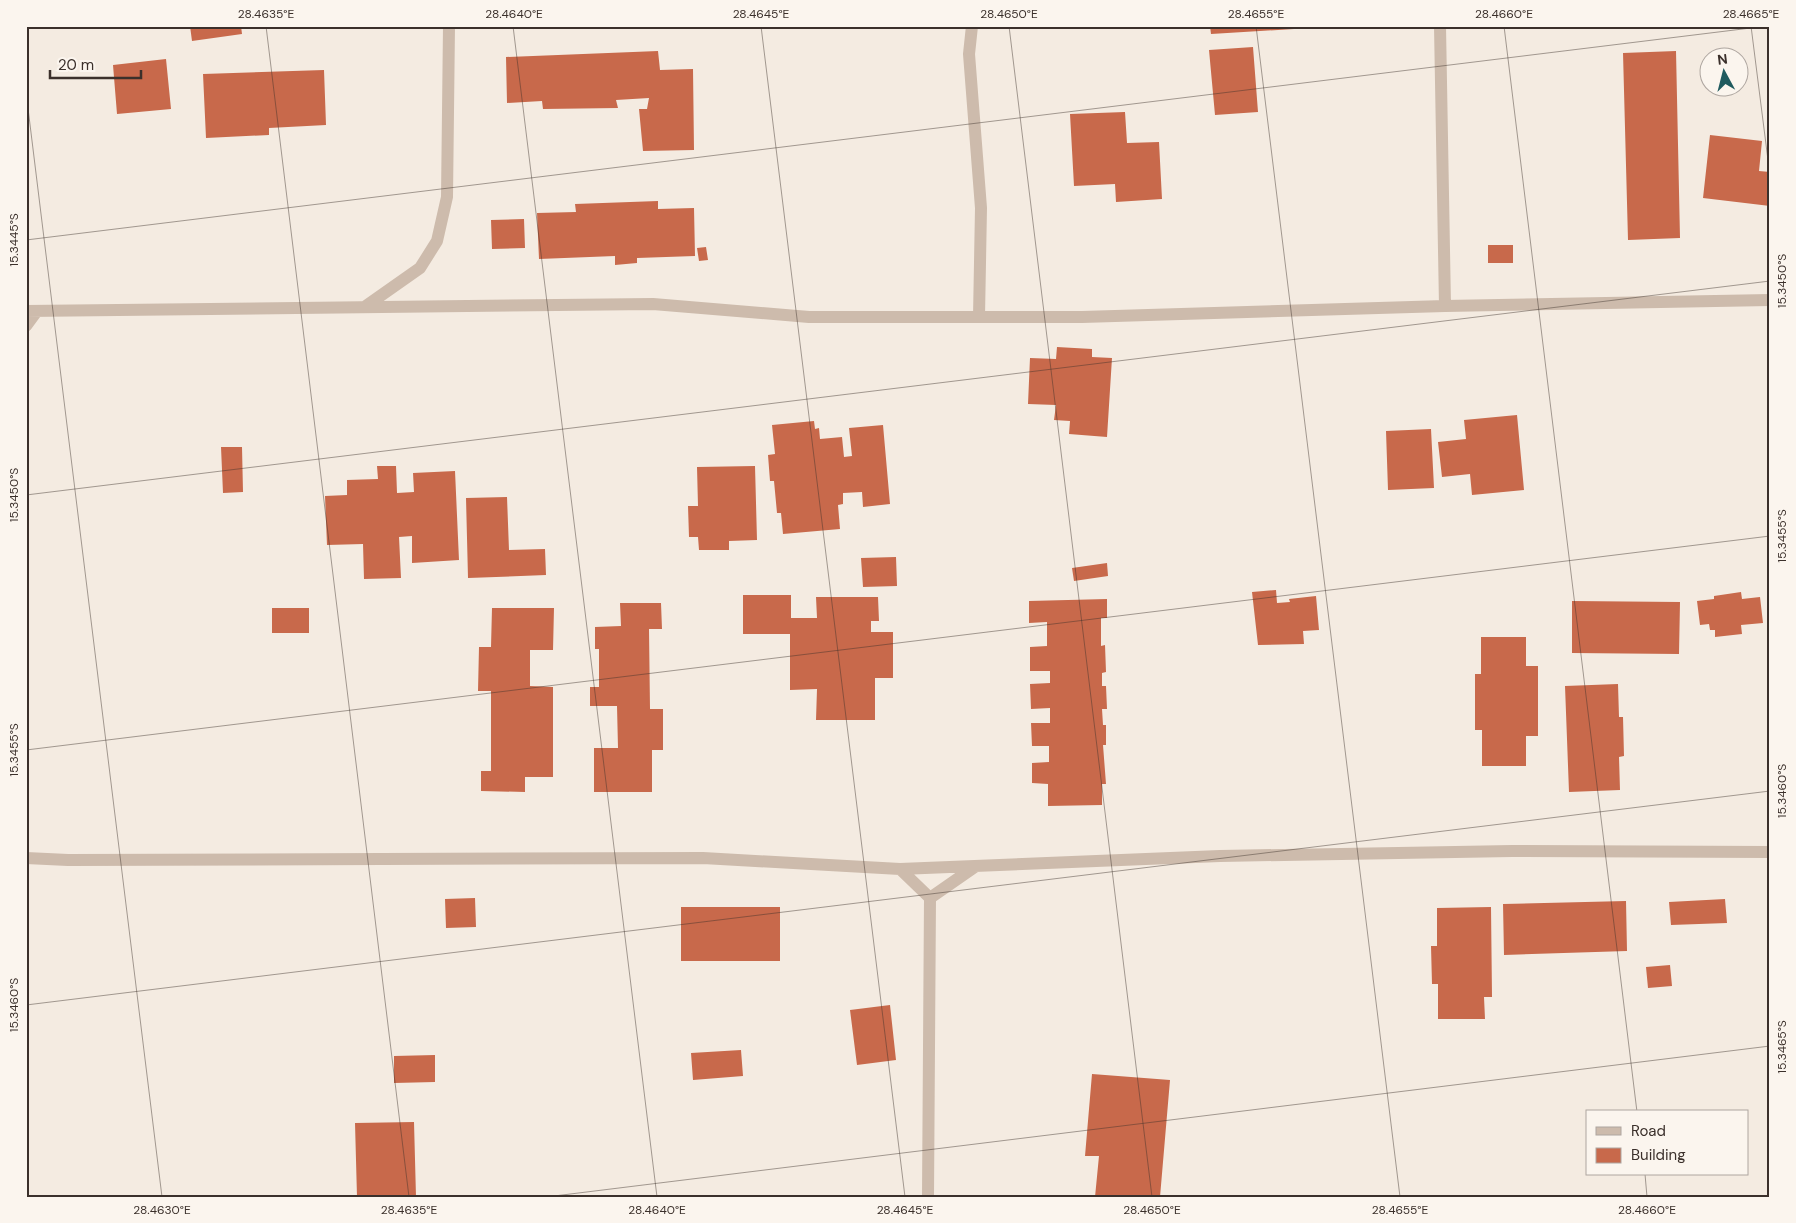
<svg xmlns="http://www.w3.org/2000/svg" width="1796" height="1223" viewBox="0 0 1796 1223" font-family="'DM Sans',sans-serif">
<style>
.building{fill:#c8694b}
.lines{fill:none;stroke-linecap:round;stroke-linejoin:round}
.minor{stroke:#cdbbac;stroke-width:12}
.ticks{fill:none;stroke:#3b302b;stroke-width:1;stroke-opacity:0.45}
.neatline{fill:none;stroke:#3b302b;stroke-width:2}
.ticks-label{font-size:12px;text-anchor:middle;fill:#3b302b}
</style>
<rect width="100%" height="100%" fill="#f4ebe1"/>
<path class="building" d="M190,26H241L242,34L192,41Z
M1210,26H1310V28L1211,34Z
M1253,47L1258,112L1215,115L1209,50Z
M658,51L660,70L693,69L694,150L643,151L639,109H647L649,98L616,100L618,108L543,109L542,101L507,103L506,57Z
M1676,51L1680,238L1628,240L1623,53Z
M166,59L171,109L117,114L113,65Z
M324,70L326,125L269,128V135L206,138L203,74Z
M1125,112L1127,143L1159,142L1162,199L1116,202L1115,184L1074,186L1070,114Z
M1710,135L1762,141L1759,171L1770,172V206L1703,198Z
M658,201V209L694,208L695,256L637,258V263L615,265V256L539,259L537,213L576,212L575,204Z
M524,219L525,248L492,249L491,220Z
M1488,245H1513V263H1488Z
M706,247L708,260L699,261L697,248Z
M1057,347L1092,349V357L1112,358L1107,437L1069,434L1070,421L1054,420L1056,405L1028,404L1030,358L1056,359Z
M1517,415L1524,490L1472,495L1470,474L1442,477L1438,442L1466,439L1464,420Z
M814,421L815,429L819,428L820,439L842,437L844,457L852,456L849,428L883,425L890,504L863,507L862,492L843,493V504L838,505L840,529L783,534L781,513H777L774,481H770L768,455L775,454L772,425Z
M1431,429L1434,488L1388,490L1386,431Z
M221,447H242L243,492L223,493Z
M377,466H396L397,493L414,492L413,473L455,471L459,560L412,563V536L399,537L401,578L364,579L363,544L327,545L325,496L347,495V480L378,479Z
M755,466L757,540L729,541V550H699L698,537H689L688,506H698L697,467Z
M507,497L509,550L545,549L546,575L468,578L466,498Z
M896,557L897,586L863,587L861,558Z
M1107,563L1108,576L1074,581L1072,568Z
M1276,590L1277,603L1290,602L1289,599L1316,596L1319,630L1303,631L1304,644L1258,645L1252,592Z
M1741,592L1742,599L1760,597L1763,623L1741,625L1742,634L1715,637V630H1710L1709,624L1700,625L1697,601L1714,599V596Z
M743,595H791V618H817L816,597H878L879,621H871V632H893V678H875V720H816L817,689L790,690V634H743Z
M1107,599V618H1101V646L1105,645L1106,672L1102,673V686H1106L1107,709H1102L1103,725H1106V745H1103L1106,784H1102V805L1048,806V784L1032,783V763L1049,762V746H1032L1031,723H1050V708L1031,709L1030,684L1050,683V671H1030V647L1047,646V622L1029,623V601Z
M1572,601L1680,602L1679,654L1572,653Z
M620,603H661L662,629H649L650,709H663V750H652V792H594V748H618L617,706H590V687H599V649H595V627L621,626Z
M272,608H309V633H272Z
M492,608H554L553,650H530V686L553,687V777H525V792L481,791V771H491V691H478L479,647H491Z
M1481,637H1526V666H1538V736H1526V766H1482V730H1475V674H1481Z
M1618,684L1619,717H1623L1624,756L1619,757L1620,790L1569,792L1565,686Z
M475,898L476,927L446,928L445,899Z
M1725,899L1727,923L1671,925L1669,902Z
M1626,901L1627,951L1504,955L1503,904Z
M681,907H780V961H681Z
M1491,907L1492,997H1484L1485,1019H1438V984H1432L1431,946H1437V908Z
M1670,965L1672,986L1648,988L1646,967Z
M890,1005L896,1060L857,1065L850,1010Z
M741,1050L743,1076L693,1080L691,1053Z
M435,1055V1082L394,1083V1056Z
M1092,1074L1170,1080L1160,1197H1095L1099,1156H1085Z
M414,1122L416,1197H357L355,1123Z"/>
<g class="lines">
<path class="minor" d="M972,26L969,54L981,208L979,317
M1440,26L1445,306
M366,306L420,268L437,241L447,197L449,26
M26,311L653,304L809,317H1082L1445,306L1770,300
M26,326L37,311
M26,858L68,860L703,858L900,869L1220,856L1512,851L1770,852
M900,869L930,898L928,1197
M930,898L976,866"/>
</g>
<path class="ticks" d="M266,26L409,1197M513,26L657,1197M761,26L905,1197M1009,26L1152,1197M1256,26L1400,1197M1504,26L1637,1112M1751,26L1770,176M26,92L162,1197M26,240L1767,26M26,495L1770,281M26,750L1770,536M26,1005L1770,791M1645,1174L1647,1197M546,1197L1770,1046"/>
<rect width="1796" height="1223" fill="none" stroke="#fbf5ee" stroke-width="55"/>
<rect x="1586" y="1110" width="162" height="65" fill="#fbf5ee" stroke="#aea6a0"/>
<rect x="1596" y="1127" width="25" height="8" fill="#cdbbac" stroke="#aea6a0"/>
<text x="1631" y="1136" font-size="15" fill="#3b302b">Road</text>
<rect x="1596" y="1148" width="25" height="15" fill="#c8694b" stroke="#aea6a0"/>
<text x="1631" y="1160" font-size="15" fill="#3b302b">Building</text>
<g transform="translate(1724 72) rotate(353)"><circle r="24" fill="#fbf5ee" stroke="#aea6a0"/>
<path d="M0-4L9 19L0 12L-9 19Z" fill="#1f5a5e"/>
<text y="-8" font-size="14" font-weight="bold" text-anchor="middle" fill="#3b302b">N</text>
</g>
<path d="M50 70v8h91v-8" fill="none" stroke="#3b302b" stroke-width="2.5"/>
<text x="58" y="70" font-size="15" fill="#3b302b" stroke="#fbf5ee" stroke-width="4" paint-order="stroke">20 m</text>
<rect x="28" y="28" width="1740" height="1168" class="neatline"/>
<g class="ticks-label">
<text x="266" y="18">28.4635°E</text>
<text x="514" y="18">28.4640°E</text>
<text x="761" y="18">28.4645°E</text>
<text x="1009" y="18">28.4650°E</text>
<text x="1256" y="18">28.4655°E</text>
<text x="1504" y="18">28.4660°E</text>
<text x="1751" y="18">28.4665°E</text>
<text transform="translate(14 240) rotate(-90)" y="4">15.3445°S</text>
<text transform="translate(1782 281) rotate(-90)" y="4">15.3450°S</text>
<text transform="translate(14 495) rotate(-90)" y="4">15.3450°S</text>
<text transform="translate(1782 536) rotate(-90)" y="4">15.3455°S</text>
<text transform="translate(14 750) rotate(-90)" y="4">15.3455°S</text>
<text transform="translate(1782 791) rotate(-90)" y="4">15.3460°S</text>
<text transform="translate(14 1005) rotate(-90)" y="4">15.3460°S</text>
<text transform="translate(1782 1047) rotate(-90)" y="4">15.3465°S</text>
<text x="162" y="1214">28.4630°E</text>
<text x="409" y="1214">28.4635°E</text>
<text x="657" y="1214">28.4640°E</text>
<text x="905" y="1214">28.4645°E</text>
<text x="1152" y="1214">28.4650°E</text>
<text x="1400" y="1214">28.4655°E</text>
<text x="1647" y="1214">28.4660°E</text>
</g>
</svg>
